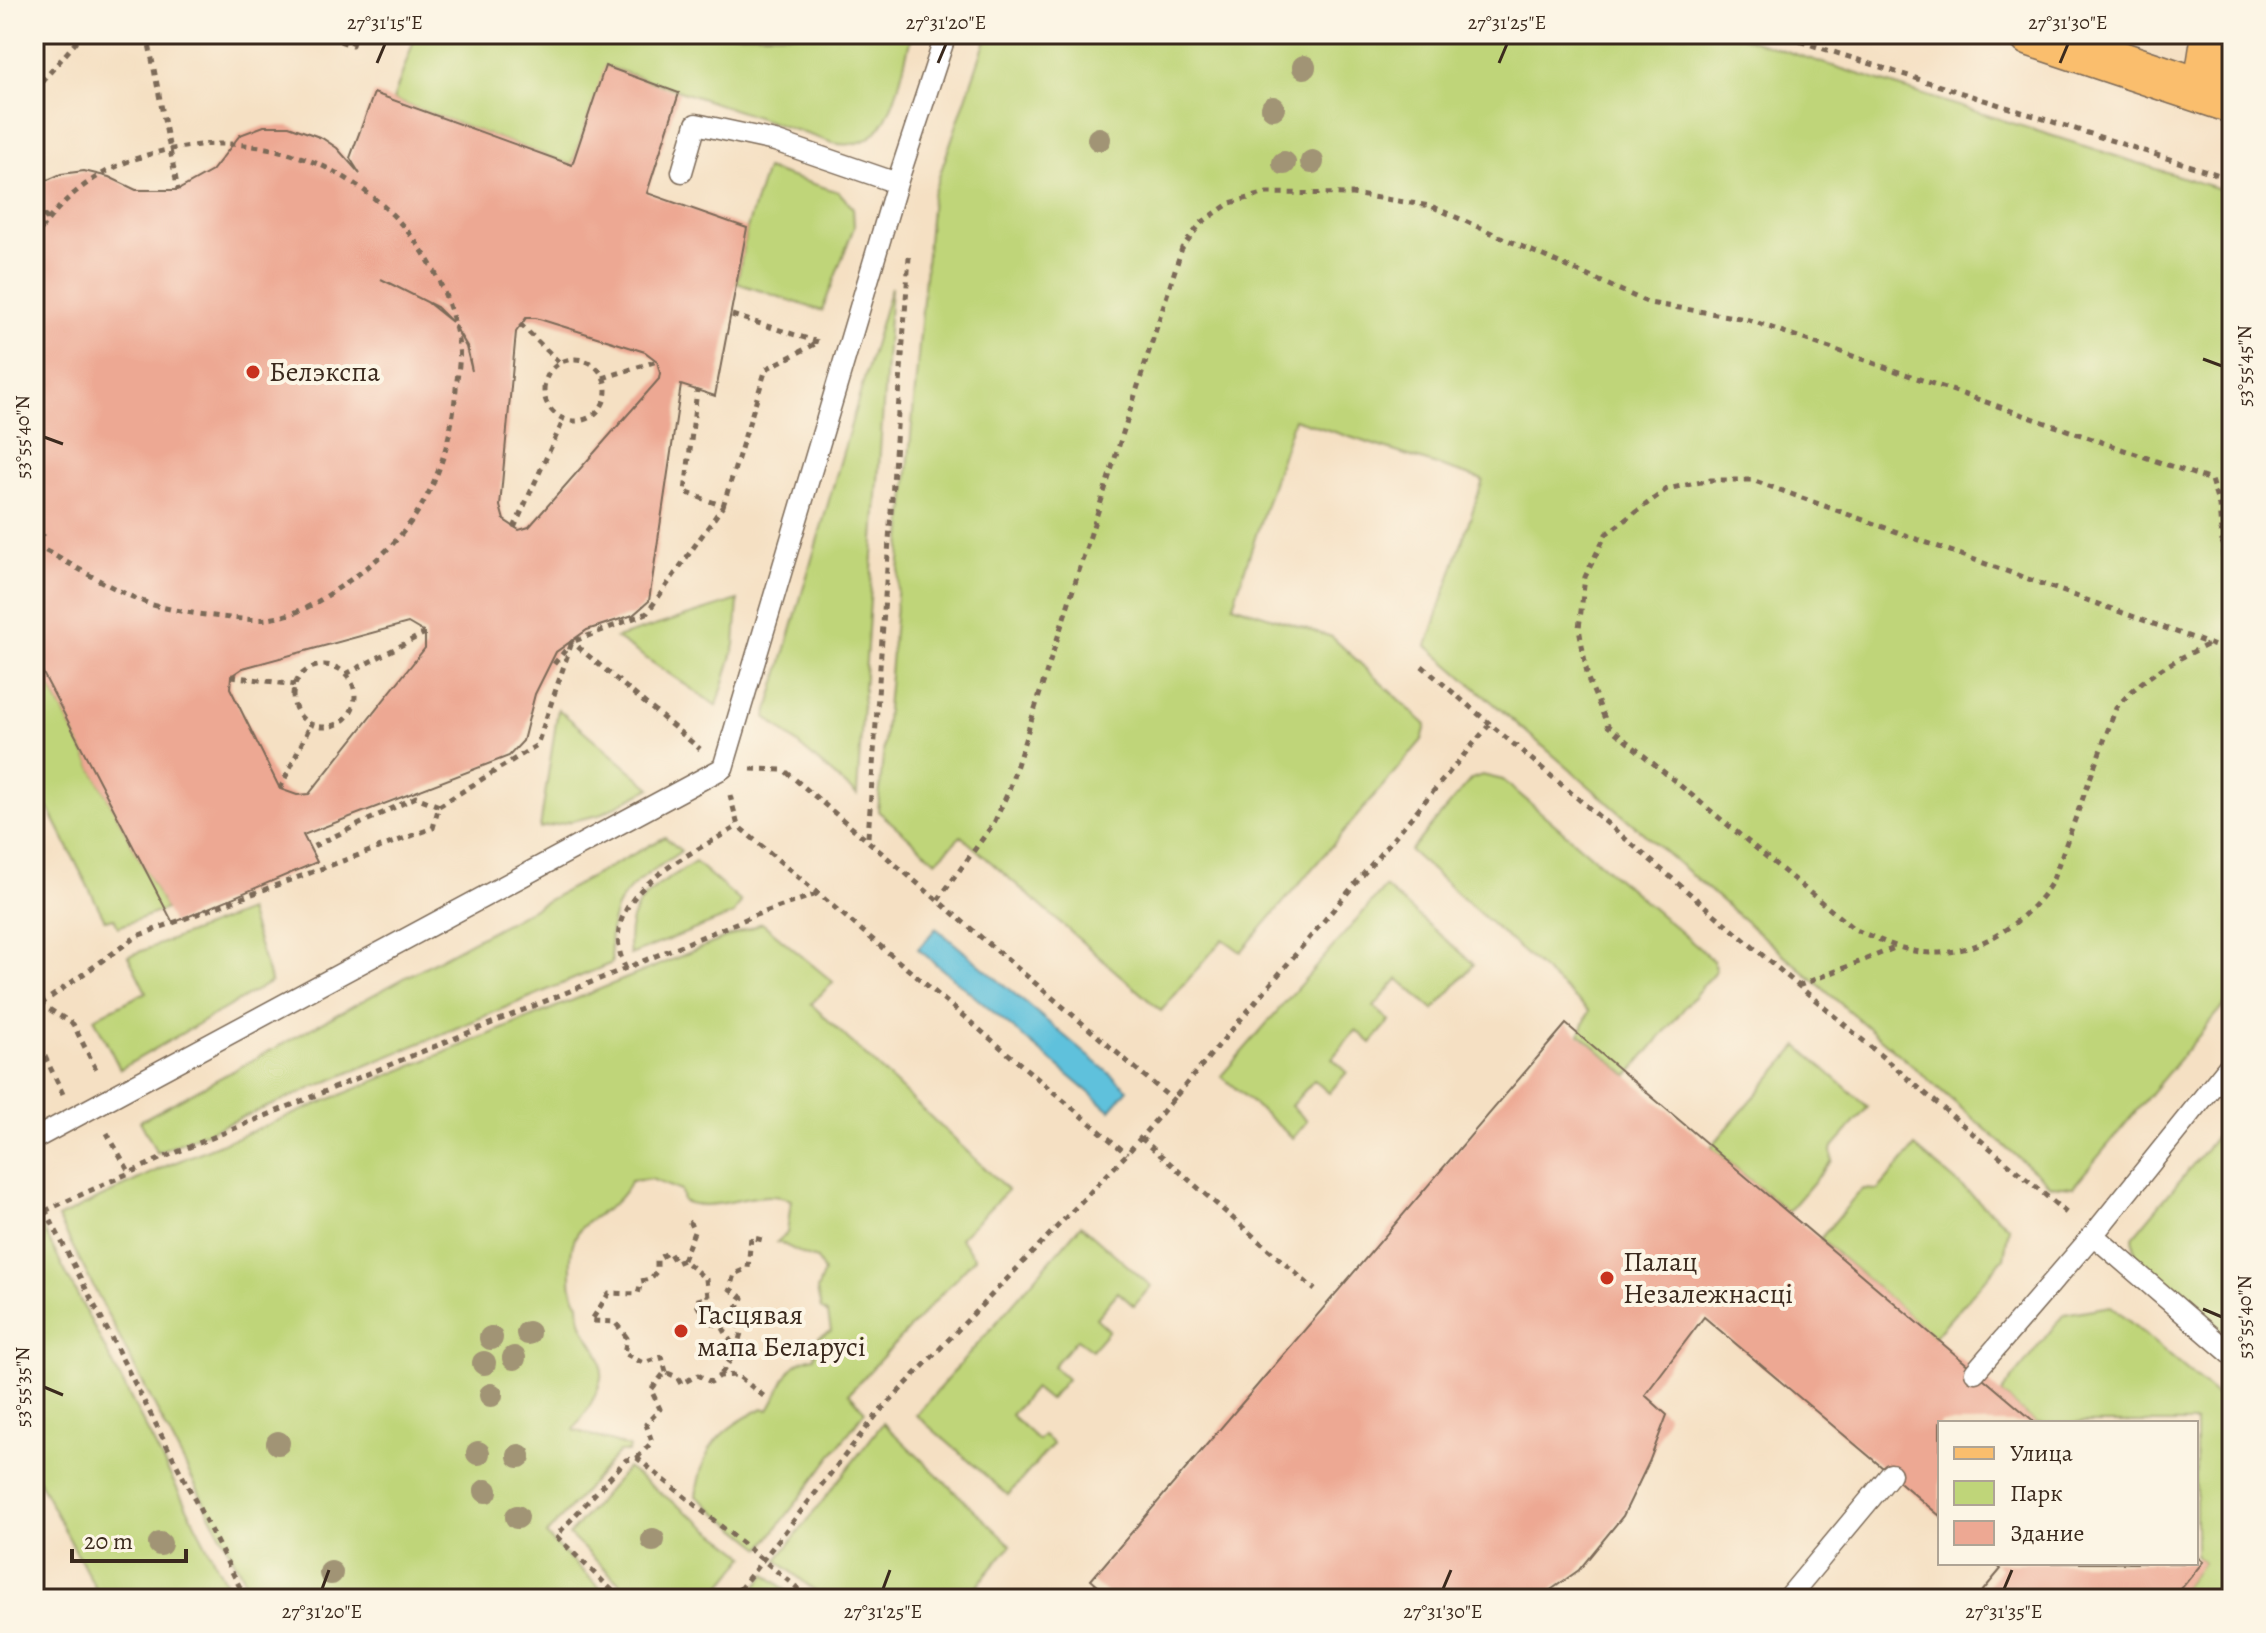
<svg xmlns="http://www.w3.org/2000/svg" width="2266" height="1633" viewBox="0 0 2266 1633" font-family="Alegreya,serif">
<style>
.green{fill:#bfd579;stroke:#7d804c;stroke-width:2}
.water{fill:#5ec1dc;stroke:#4c767d;stroke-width:2}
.building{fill:#eda893;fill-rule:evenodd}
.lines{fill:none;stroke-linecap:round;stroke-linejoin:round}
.lane-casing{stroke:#7c6a58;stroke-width:23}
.primary-casing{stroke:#7c6a58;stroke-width:47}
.path{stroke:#7c6a58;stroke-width:5;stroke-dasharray:6 6;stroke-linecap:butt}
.lane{stroke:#fff;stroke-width:20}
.primary{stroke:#fabe6d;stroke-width:44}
.tree{fill:#a19475}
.ticks{fill:none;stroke:#3b2a1e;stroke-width:3}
.poi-dot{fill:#c8321e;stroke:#fcf5e5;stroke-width:3}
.labels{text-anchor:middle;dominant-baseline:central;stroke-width:8;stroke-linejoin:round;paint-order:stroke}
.poi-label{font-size:28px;fill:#3b2a1e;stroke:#fcf5e5;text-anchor:start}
.neatline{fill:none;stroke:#3b2a1e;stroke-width:3}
.ticks-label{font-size:20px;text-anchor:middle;fill:#3b2a1e}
</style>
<rect width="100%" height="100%" fill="#fcf5e5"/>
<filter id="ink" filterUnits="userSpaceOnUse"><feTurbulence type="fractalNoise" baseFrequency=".0125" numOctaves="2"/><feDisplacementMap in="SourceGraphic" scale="16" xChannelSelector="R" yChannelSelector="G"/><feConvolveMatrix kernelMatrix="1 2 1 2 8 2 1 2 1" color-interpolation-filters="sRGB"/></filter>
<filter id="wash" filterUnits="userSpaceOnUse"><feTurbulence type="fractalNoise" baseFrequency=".006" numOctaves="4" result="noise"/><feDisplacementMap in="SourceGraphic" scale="32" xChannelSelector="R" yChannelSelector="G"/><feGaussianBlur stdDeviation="1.8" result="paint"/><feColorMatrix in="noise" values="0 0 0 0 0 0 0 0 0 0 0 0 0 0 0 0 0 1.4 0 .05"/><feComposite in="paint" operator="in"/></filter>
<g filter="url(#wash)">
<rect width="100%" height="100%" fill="#f5e0c3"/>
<path class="green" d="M416,34H912C899,77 893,157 833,143L606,66L572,165L393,100Z
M988,34H1732L2232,193V996L2073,1187L2050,1185L1427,646L1483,480L1294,419L1233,605L1332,637L1426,725L1422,740L1241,952L1223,939L1161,1011L961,836L936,861L878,811L932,197Z
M766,169L839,192L853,208L854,227L822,311L737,283L747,228Z
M891,287L857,794V795L766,717Z
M738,600L735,645L717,706L616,638Z
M34,656L166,909L118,927L114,918L105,920L34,780Z
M558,709L651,788L599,815L540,828Z
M1482,775L1503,780L1713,960L1716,970L1628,1076L1580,1034L1589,1011L1410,851L1471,779Z
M665,837L681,851C632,886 603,896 612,963L157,1153L140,1121Z
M695,862L741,902L734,914L630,955C623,899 654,889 695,862Z
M1385,887L1474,964L1434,1010L1398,979L1374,1007L1390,1021L1371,1043L1356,1030L1332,1058L1347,1072L1329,1093L1314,1080L1291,1106L1307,1121L1293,1138L1221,1076Z
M248,911L271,982L120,1069L94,1018L146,992L128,956Z
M762,923L833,982L811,1004L1008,1190L960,1238L975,1258L849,1393L865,1411L762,1548L696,1496C703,1446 718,1431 763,1408L769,1410C784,1388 783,1363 814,1357L819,1337L831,1331L828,1314L821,1309L817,1290L824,1272L817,1259C802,1256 792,1247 777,1242L787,1233L791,1200C755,1186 719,1215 683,1201L681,1191L651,1179L631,1181C610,1225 568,1209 571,1267C571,1281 570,1292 579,1303C579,1324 585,1331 596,1349C613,1377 589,1407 574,1430L629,1447L628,1452H619L546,1535L611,1599H254L58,1218L164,1167Z
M1798,1046L1868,1107L1831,1149L1832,1161L1788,1212L1711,1147Z
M2232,1117V1341L2136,1259L2133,1237Z
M1915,1147L2009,1227L2004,1258L1934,1337L1820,1239L1862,1189L1878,1190Z
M34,1211L234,1599H101L34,1472Z
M1081,1225L1151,1286L1134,1306L1118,1292L1096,1318L1109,1330L1092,1350L1077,1339L1053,1366L1067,1379L1049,1400L1034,1388L1011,1415L1038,1440L1043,1435L1053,1444L1008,1495L916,1415Z
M2111,1306L2232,1408V1599H2173L2203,1562L2196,1556V1423H2036L2001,1393L2064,1314Z
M883,1423L1011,1545L966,1599H825L777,1560Z
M627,1468L746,1556L711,1599H637L569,1535Z
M766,1574L796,1599H746Z"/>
<path class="water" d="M936,928L1128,1089L1110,1110L918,949Z"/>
<g id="blocks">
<path class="building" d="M605,66L679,93L647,193L747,228L715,396L681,385L649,601L633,615L587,630L556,652L535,694L523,741L509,756L303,835L317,862L173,923L34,656V540L44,535L34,531V186L61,174L84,171L109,177L136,190H178L212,171L240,135L264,126H289L322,138L337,148L360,174L350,158L374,93L572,165ZM381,279L437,307L452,322L427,302ZM526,318H536L645,352L657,361L660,373L659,379L529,527L519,530L504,520L500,506L516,332ZM454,325L467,346L472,371L466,347ZM408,623L425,633V648L309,794L297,795L280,789L230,688L231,676L243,668Z
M1566,1024L2036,1423H1940V1516L1704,1317L1645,1395L1667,1415L1649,1462L1623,1516L1579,1570L1538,1599H1113L1091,1580Z
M2196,1556L2203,1562L2173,1599H1976L2001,1569L1994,1563H2196Z"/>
</g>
</g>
<g filter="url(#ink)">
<use href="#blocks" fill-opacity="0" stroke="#7c6a58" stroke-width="2"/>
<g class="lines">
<defs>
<path id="lane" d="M682,172L696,124L775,141L897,183
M34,1139L723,768L897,183L946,34
M2093,1235L2232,1355
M1975,1372L2093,1235L2232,1062
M1787,1599L1891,1474"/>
<path id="primary" d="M2031,34L2232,101
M2205,92L2214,34"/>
</defs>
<use href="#lane" class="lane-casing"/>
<use href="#primary" class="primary-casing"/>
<path class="path" d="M147,34L178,190
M317,34L352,45L355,34
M1777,34L2232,179
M34,91L83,34
M34,207L49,220
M34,240C72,179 130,152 200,145C325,133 441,222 459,347C461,360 457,376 456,389C449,469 420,531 353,578C324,598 302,615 267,619C244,622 168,611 147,603C108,588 71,563 34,545
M732,315L818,342
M520,324L560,363
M34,357H35
M544 390a31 31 0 1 1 62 0a31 31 0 1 1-62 0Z
M603,378L657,361
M723,506L766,369L819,342
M514,528L564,419
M2207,645C2171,662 2142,677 2116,708L2052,882C2028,921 1979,955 1930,953C1904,952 1878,939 1854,929L1608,726L1588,679L1579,628L1585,577L1606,534L1667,489L1711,480H1752L2232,652
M554,664L572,642L700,749
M293 696a31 31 0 1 1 62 0a31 31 0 1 1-62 0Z
M1422,666L1490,724
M346,674L425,633
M231,676L295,685
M751,769L784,770L1174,1101
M280,789L311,724
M730,795L738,826L1127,1154
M439,806L537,745L572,642L647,613L723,506L685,492L697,390
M868,837L909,257
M938,900L994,823L1009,790L1182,248L1201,223L1230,203L1267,193L1352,194L1431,206L1649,303L1746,319L2211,480L2219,506L2227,601L2232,603
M626,969C590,896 689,856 738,826
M1798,986L1897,947
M34,992L41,1004L73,1024L98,1073
M63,1094L37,1040L41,1004L137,936L433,828L439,806L416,797L310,848
M107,1133L130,1173
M1141,1138L1315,1290
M34,1188L246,1599
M45,1211L160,1159L753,916L817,894
M683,1260L694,1232L690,1223L695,1217
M736,1351L741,1333L733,1307H738L743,1298L730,1289L734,1274L748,1268L751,1237L766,1241
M666,1372L662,1357L643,1363L624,1353L627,1338L615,1322L591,1321L609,1293L638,1294L641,1281L650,1279L657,1271V1259L669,1252L676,1263L683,1260L706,1279L708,1297L695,1301L705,1319L723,1328L736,1351L720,1376
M637,1458L652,1442L646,1424L660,1409L651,1390L665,1372L677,1377L681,1384L698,1375L711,1382L720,1376L737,1375L766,1398
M621,1599L556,1536L626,1460L637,1458L811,1599
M732,1599L879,1412L1127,1154L1490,724L2070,1216"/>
<use href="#lane" class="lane"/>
<use href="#primary" class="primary"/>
</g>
<g class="tree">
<circle cx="1304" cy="67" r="12"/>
<circle cx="1273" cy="108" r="12"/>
<circle cx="1099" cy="139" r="12"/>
<circle cx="1312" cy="162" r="12"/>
<circle cx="1284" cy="163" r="12"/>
<circle cx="528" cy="1333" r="12"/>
<circle cx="491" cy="1338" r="12"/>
<circle cx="514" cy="1358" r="12"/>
<circle cx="484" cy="1363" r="12"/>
<circle cx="491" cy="1395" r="12"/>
<circle cx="278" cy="1443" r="12"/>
<circle cx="478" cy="1453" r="12"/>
<circle cx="519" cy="1456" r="12"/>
<circle cx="486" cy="1491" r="12"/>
<circle cx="517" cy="1517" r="12"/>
<circle cx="653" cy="1540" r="12"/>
<circle cx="160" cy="1544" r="12"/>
<circle cx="331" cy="1573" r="12"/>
</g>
</g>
<path class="ticks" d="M377,63L385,44M938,63L946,44M1499,63L1507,44M2060,63L2068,44M2203,359L2222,366M44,437L63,444M2203,1309L2222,1317M44,1387L63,1395M322,1589L329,1570M883,1589L890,1570M1443,1589L1451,1570M2004,1589L2012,1570"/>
<g class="poi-dot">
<circle cx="253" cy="372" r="8"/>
<circle cx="1607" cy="1278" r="8"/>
<circle cx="681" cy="1331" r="8"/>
</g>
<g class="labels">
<g class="poi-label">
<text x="269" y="372">Белэкспа</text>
<text x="1623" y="1262">Палац<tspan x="1623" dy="32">Незалежнасці</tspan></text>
<text x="697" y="1315">Гасцявая<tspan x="697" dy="32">мапа Беларусі</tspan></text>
</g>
</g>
<rect width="2266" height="1633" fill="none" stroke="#fcf5e5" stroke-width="88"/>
<rect x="1938" y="1421" width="260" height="144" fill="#fcf5e5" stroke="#afa495" stroke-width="2"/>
<rect x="1954" y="1447" width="40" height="12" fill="#fabe6d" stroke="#afa495" stroke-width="2"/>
<text x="2010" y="1461" font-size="24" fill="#3b2a1e">Улица</text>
<rect x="1954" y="1481" width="40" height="24" fill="#bfd579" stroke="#afa495" stroke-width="2"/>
<text x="2010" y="1501" font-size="24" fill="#3b2a1e">Парк</text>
<rect x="1954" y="1521" width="40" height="24" fill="#eda893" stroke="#afa495" stroke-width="2"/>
<text x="2010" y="1541" font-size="24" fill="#3b2a1e">Здание</text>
<path d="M72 1549v12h114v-12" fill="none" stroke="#3b2a1e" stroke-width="4"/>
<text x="84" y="1549" font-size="24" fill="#3b2a1e" stroke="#fcf5e5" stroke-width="6" paint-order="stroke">20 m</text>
<rect x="44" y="44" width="2178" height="1545" class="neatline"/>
<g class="ticks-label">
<text x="385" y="29">27°31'15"E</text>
<text x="946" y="29">27°31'20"E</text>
<text x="1507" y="29">27°31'25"E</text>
<text x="2068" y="29">27°31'30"E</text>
<text transform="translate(2244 366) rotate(-90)" y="7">53°55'45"N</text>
<text transform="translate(22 437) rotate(-90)" y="7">53°55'40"N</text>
<text transform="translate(2244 1317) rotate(-90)" y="7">53°55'40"N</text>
<text transform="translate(22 1387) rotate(-90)" y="7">53°55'35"N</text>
<text x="322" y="1618">27°31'20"E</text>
<text x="883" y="1618">27°31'25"E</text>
<text x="1443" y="1618">27°31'30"E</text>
<text x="2004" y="1618">27°31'35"E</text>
</g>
</svg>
